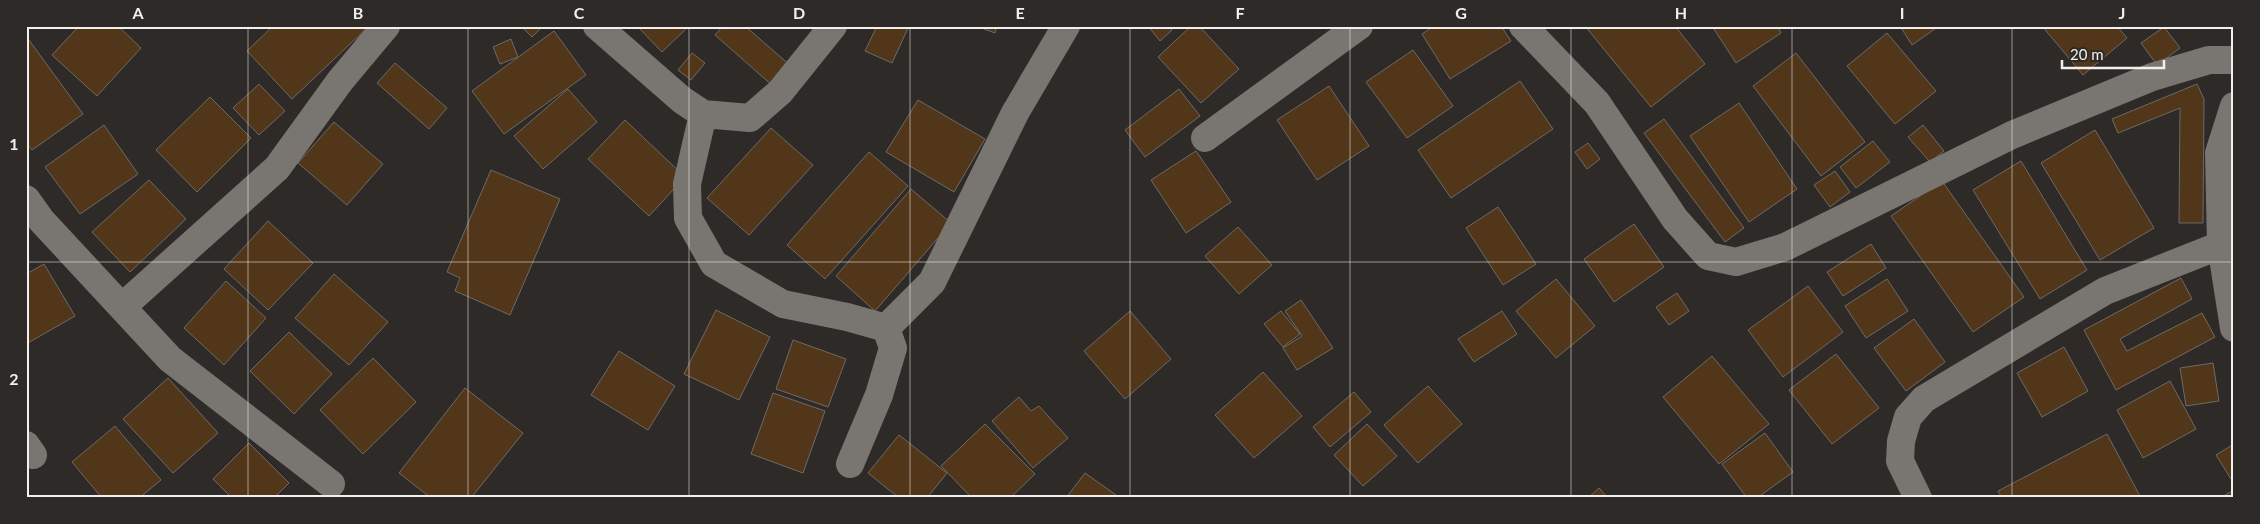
<svg xmlns="http://www.w3.org/2000/svg" width="2260" height="524" viewBox="0 0 2260 524" font-family="Lato,sans-serif">
<style>
.building{fill:#523619;stroke:#6e6a67}
.lines{fill:none;stroke-linecap:round;stroke-linejoin:round}
.street{stroke:#797672;stroke-width:28}
.grid{fill:none;stroke:#f2f0ef;stroke-width:1;stroke-opacity:0.55}
.neatline{fill:none;stroke:#f2f0ef;stroke-width:2}
.grid-label{font-size:16px;text-anchor:middle;font-weight:bold;fill:#f2f0ef}
</style>
<rect width="100%" height="100%" fill="#2d2a27"/>
<path class="building" d="M79,26H118L141,48L97,96L52,55Z
M273,26H369L292,99L247,51Z
M521,26H543L532,37Z
M637,26H689L662,52Z
M723,26H745L792,67L774,87L715,35Z
M877,26H909L892,63L865,51Z
M976,26H997L995,33Z
M1148,26H1169L1172,30L1160,41Z
M1191,26H1199L1239,69L1201,103L1158,57Z
M1434,26H1501L1511,41L1450,79L1422,34Z
M1585,26H1675L1705,64L1651,107Z
M1712,26H1777L1781,33L1736,63Z
M1900,26H1939L1912,45Z
M2042,26H2117L2127,38L2083,75Z
M2164,27L2180,48L2157,65L2141,43Z
M554,31L586,75L504,134L472,91Z
M1887,33L1936,91L1895,124L1847,66Z
M26,36L83,114L32,150L26,143Z
M511,39L518,57L500,64L493,47Z
M1413,50L1453,106L1407,138L1366,82Z
M692,53L705,63L691,80L678,70Z
M1796,53L1865,142L1821,176L1753,86Z
M395,63L447,108L429,129L377,83Z
M1520,81L1553,129L1451,198L1418,150Z
M259,84L285,111L259,135L233,108Z
M2197,84L2204,99L2203,223H2179L2180,108L2118,133L2112,119Z
M1329,86L1369,146L1317,180L1277,120Z
M568,89L597,122L543,169L514,136Z
M1179,89L1200,116L1145,157L1125,130Z
M210,97L251,138L197,192L156,150Z
M918,100L985,139L954,192L886,152Z
M1739,103L1797,189L1749,222L1690,136Z
M1664,119L1744,228L1725,242L1644,133Z
M625,120L685,177L649,216L588,159Z
M334,122L383,164L347,205L298,163Z
M104,125L138,174L80,214L45,167Z
M1923,125L1944,151L1930,162L1908,137Z
M771,128L813,165L749,235L707,198Z
M2095,130L2154,228L2100,260L2041,163Z
M1873,141L1890,162L1856,188L1840,167Z
M1588,143L1600,159L1587,169L1575,152Z
M1196,151L1231,202L1186,233L1151,180Z
M869,152L908,186L825,279L787,245Z
M2021,161L2087,270L2040,299L1973,190Z
M491,170L560,199L510,315L455,291L460,278L447,272Z
M1835,171L1850,192L1830,207L1814,185Z
M149,180L186,219L130,272L92,232Z
M1942,181L2024,297L1973,332L1891,216Z
M911,189L951,223L875,311L836,276Z
M1498,207L1536,264L1503,285L1466,228Z
M268,221L313,263L268,310L224,269Z
M1634,224L1664,267L1614,302L1584,259Z
M1238,227L1272,265L1239,294L1205,256Z
M1871,244L1886,268L1843,296L1827,272Z
M44,264L75,316L26,344V274Z
M334,274L388,322L349,365L295,318Z
M2181,278L2192,299L2120,339L2127,351L2202,313L2215,337L2116,390L2084,330Z
M1556,279L1595,326L1556,358L1516,311Z
M1887,279L1908,311L1866,338L1845,306Z
M226,281L266,318L224,365L184,328Z
M1808,286L1843,332L1783,377L1748,330Z
M1677,293L1689,311L1669,325L1656,307Z
M1301,300L1333,348L1297,370L1283,348L1302,336L1285,311Z
M716,310L770,337L739,400L684,374Z
M1130,311L1171,359L1125,399L1084,351Z
M1281,311L1300,334L1283,347L1264,324Z
M1502,311L1517,334L1474,362L1458,339Z
M1914,319L1945,362L1906,391L1874,348Z
M289,332L332,374L294,414L250,371Z
M793,340L846,359L828,407L776,389Z
M2064,347L2088,391L2042,417L2017,373Z
M619,351L675,386L648,430L591,395Z
M1836,354L1879,408L1832,444L1789,390Z
M1712,356L1769,424L1719,464L1663,397Z
M373,358L416,402L363,454L320,410Z
M2213,363L2219,401L2186,406L2180,368Z
M1263,372L1302,416L1254,458L1215,415Z
M168,378L218,433L173,473L123,419Z
M2170,381L2196,429L2143,458L2117,410Z
M1428,386L1462,424L1418,463L1384,425Z
M465,388L523,433L471,498H431L399,473Z
M1354,392L1371,412L1330,447L1313,427Z
M773,393L825,411L803,473L751,454Z
M1019,397L1031,411L1039,406L1068,438L1033,468L992,421Z
M985,424L1035,474L1010,498H972L941,466Z
M1367,424L1397,456L1363,486L1334,455Z
M115,426L161,480L139,498H102L72,462Z
M1765,433L1793,472L1757,498H1747L1722,464Z
M2107,434L2141,498H2002L1998,491Z
M899,435L947,473L927,498H899L868,473Z
M249,443L289,483L274,498H232L213,479Z
M2234,444V477L2231,479L2216,455Z
M1085,473L1116,495L1114,498H1066Z
M1599,488L1608,498H1588Z
M2232,491L2234,498H2220Z"/>
<g class="lines">
<path class="street" d="M597,26L682,100L703,114L750,118L780,92L833,26
M1523,26L1597,103L1675,219L1708,256L1736,262L1785,247L2012,135L2152,77L2209,60H2234
M2234,106L2219,153L2221,245L2234,328
M703,114L687,184L688,218L714,264L783,304L847,317L886,328
M1205,138L1359,26
M26,199L41,220L170,359L331,484
M122,307L277,168L340,81L386,26
M26,445L33,455
M850,464L879,395L893,348L886,328L932,282L1015,113L1066,26
M1918,498L1900,461L1901,441L1908,417L1924,399L2105,291L2221,245"/>
</g>
<path class="grid" d="M248,26V498M468,26V498M689,26V498M910,26V498M1130,26V498M1350,26V498M1571,26V498M1792,26V498M2012,26V498M26,262H2234"/>
<rect width="2260" height="524" fill="none" stroke="#2d2a27" stroke-width="55"/>
<path d="M2062 60v8h102v-8" fill="none" stroke="#f2f0ef" stroke-width="2.5"/>
<text x="2070" y="60" font-size="15" fill="#f2f0ef" stroke="#2d2a27" stroke-width="4" paint-order="stroke">20 m</text>
<rect x="28" y="28" width="2204" height="468" class="neatline"/>
<g class="grid-label">
<text x="138" y="19">A</text>
<text x="358" y="19">B</text>
<text x="579" y="19">C</text>
<text x="799" y="19">D</text>
<text x="1020" y="19">E</text>
<text x="1240" y="19">F</text>
<text x="1461" y="19">G</text>
<text x="1681" y="19">H</text>
<text x="1902" y="19">I</text>
<text x="2122" y="19">J</text>
<text x="14" y="150">1</text>
<text x="14" y="385">2</text>
</g>
</svg>
